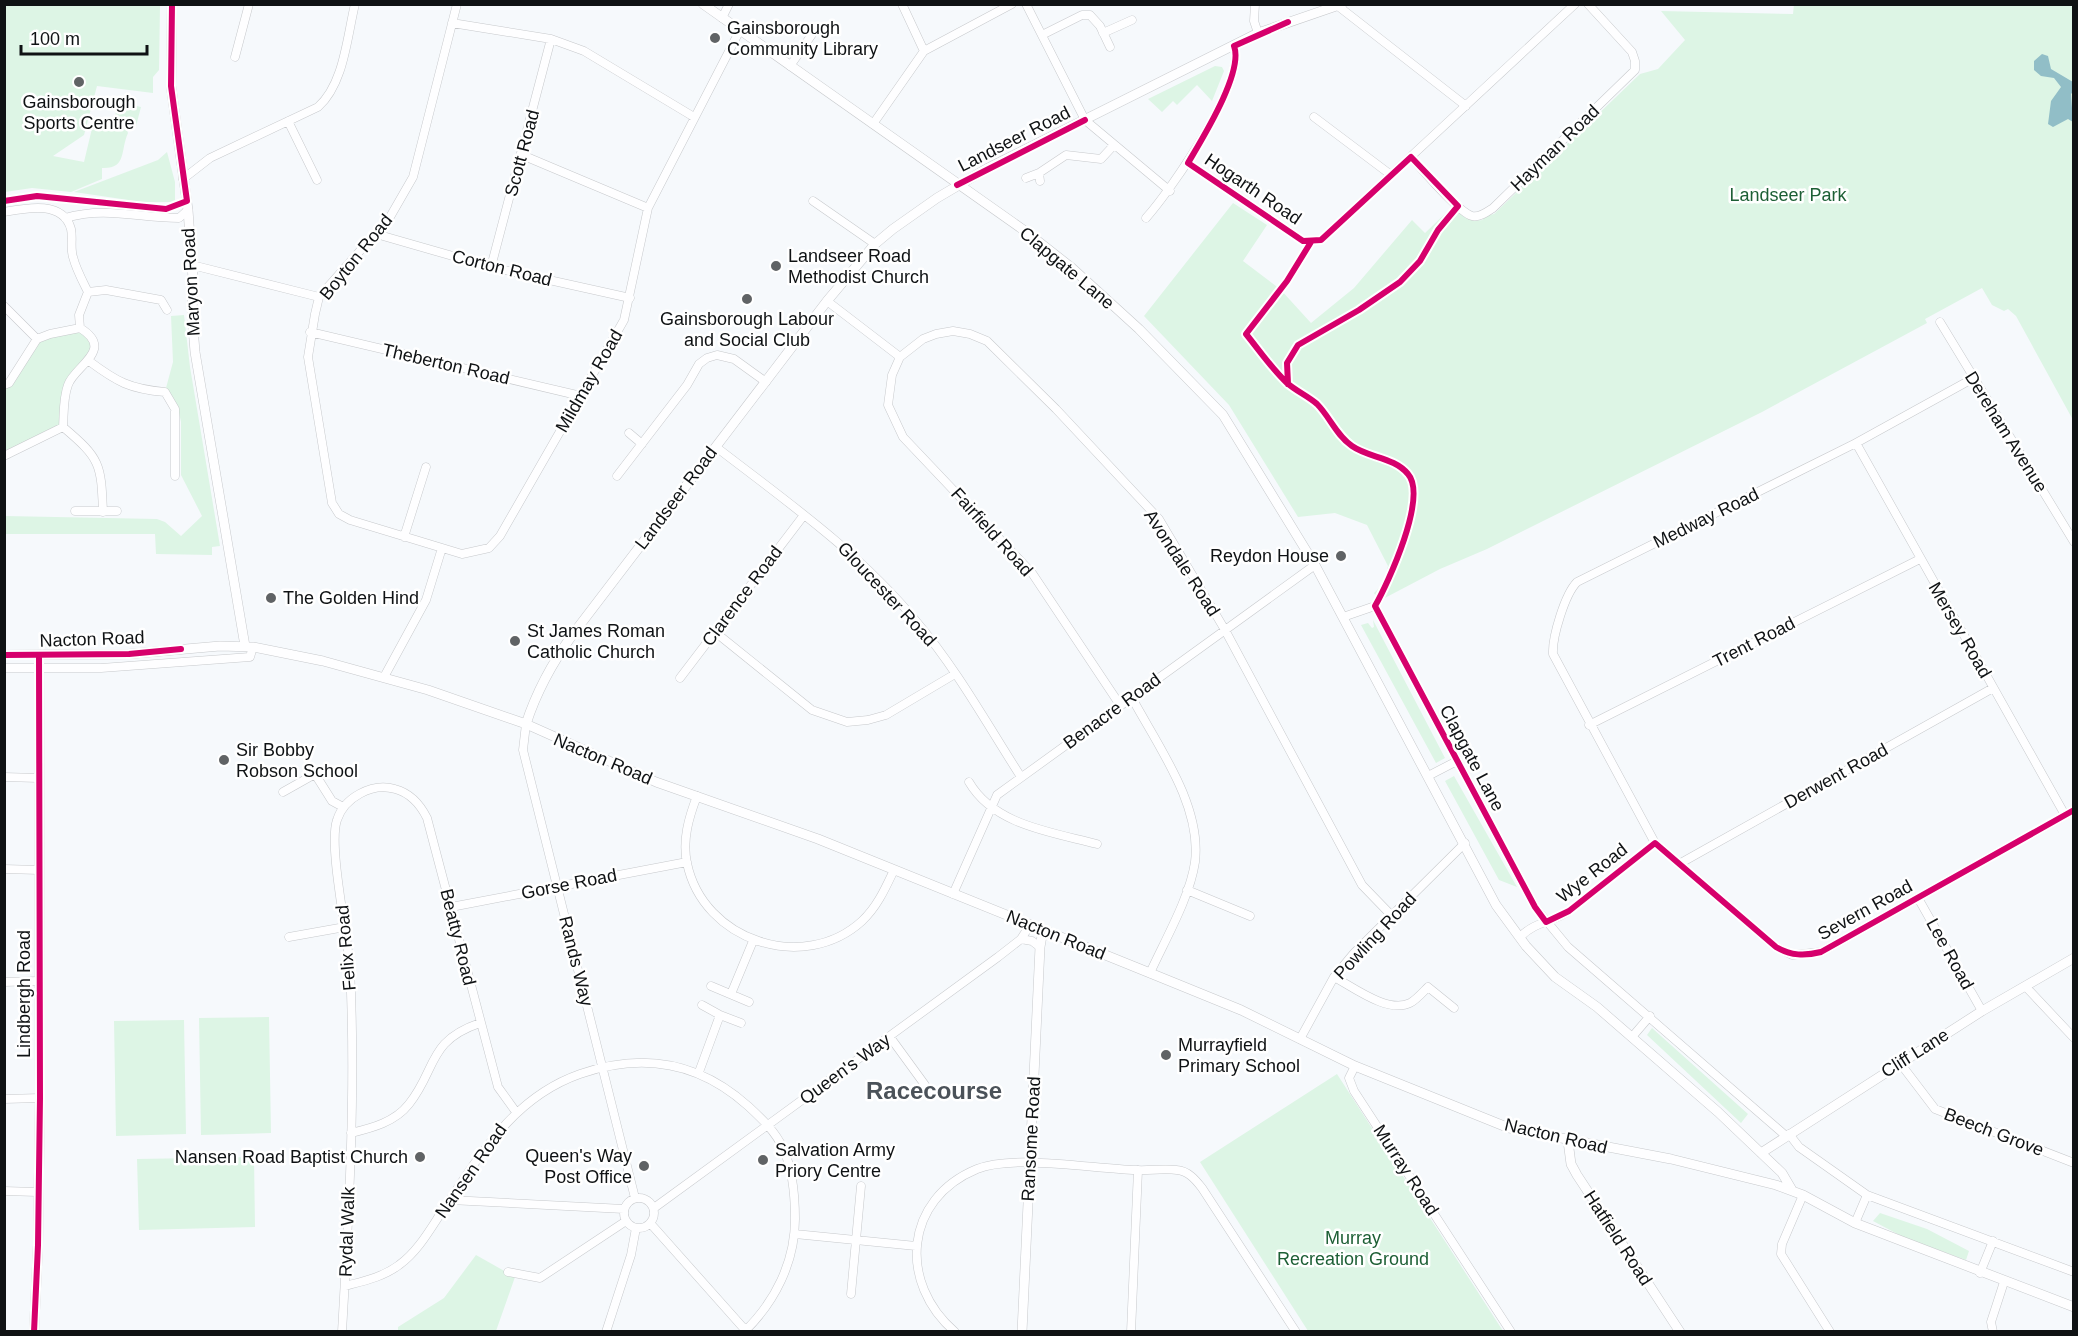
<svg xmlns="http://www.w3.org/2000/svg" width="2078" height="1336" viewBox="0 0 2078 1336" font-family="Helvetica,sans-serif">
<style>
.green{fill:#ddf5e5}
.water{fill:#91bec7}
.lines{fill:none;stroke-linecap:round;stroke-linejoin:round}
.minor-casing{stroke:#c7c9cc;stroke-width:9}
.tertiary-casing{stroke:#c7c9cc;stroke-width:10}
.minor{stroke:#fefeff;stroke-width:8}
.tertiary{stroke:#fefeff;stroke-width:9}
.cycleway-casing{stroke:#fff;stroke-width:10}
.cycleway{stroke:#d6006c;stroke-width:6}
.poi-dot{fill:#606365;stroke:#fff;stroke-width:2}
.labels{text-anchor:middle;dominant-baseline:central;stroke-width:5;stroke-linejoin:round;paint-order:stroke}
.poi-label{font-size:18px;fill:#0f1214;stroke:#fff;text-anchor:start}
.street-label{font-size:18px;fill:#0f1214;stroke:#fff}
.park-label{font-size:18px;fill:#1d5f35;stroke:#fff}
.district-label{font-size:24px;font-weight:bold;fill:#4b5259;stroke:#fff}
</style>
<rect width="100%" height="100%" fill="#f6f9fc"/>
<path class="green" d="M5,4L160,5L159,70L153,77V93L97,86L84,135L53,156L84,162L94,120L126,128L128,133C120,151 127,169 102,168V179L71,192L32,188L5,192Z
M1794,4H2064L2073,7V420L2016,316L2008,309L2004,311L1992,305L1982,288L1925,319L1927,323L1762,412L1487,549L1440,569L1379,601L1374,593L1383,584L1388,566L1367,525L1335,513L1298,517L1229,405L1144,316L1233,203L1267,225L1243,261L1280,289L1311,323L1354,288L1412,220L1425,233L1453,206C1462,216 1468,222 1483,220L1481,217L1494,214L1640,74L1658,69L1685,40L1661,11L1793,14Z
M1215,66L1222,67L1224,71L1212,101L1197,85L1177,105L1173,101L1162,112L1148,99Z
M118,102L141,107L136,126L114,121Z
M167,152L175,182V202H142L74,192L158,160Z
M184,315L190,367L220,546L212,547V555L156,554L155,534H5V516L157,519L165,522L181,536L202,516L181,475V422L178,408L166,388L173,362L171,316Z
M80,328L89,336L93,354L68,383L63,427L5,456L4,385L37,339Z
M1373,620L1445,758L1436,763L1361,625L1368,623L1372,628L1374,627Z
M1454,776L1517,887L1499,880L1445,781Z
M269,1017L271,1133L201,1135L199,1018Z
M184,1020L186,1134L116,1136L114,1021Z
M1652,1028L1748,1114L1741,1123L1647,1035Z
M1337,1074L1503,1331H1308L1200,1162Z
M254,1157L255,1227L139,1230L137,1159Z
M1880,1213L1927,1229L1969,1251L1966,1260L1905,1238L1873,1221Z
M476,1255L515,1277L496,1331L398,1332V1327L444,1298Z"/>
<path class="water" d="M2042,54L2048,56L2051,69L2073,82V92L2071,94L2073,122L2068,119L2053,127L2048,124L2051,101L2061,87L2054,78L2041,76L2034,70V61Z"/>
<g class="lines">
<defs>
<path id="minor" d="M457,4L413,177L390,217L319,297L315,314L308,357L332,503L339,514L350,520L462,554L489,548L500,536L624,320L648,208L740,30
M902,4L924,51
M1026,4L1085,120L1170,191
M1255,4L1254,21L1258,33
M1338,6L1466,106
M722,18L729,4
M452,23L551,39L584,51L694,117
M1103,33L1132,20
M1042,35L1082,15H1090L1100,26L1110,47
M235,57L249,4
M790,66L815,30
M1314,117L1391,175
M288,121L317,180
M873,124L924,51L1012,4
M522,155L648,208
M1411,157C1422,169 1458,212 1472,216C1479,218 1487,212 1493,208L1635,70V61L1632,52L1588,4
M1188,163L1303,241L1321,240L1575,4
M1026,178L1039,173
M183,179L210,158L318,107C344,84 347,37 355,4
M1040,181L1039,173L1066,155L1101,159L1114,145
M813,201L875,244
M4,212C26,208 63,200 71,229C73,238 70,248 73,257C76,269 82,280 88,292L79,315L80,328
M65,218C106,206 138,218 179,218L188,210
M1146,218C1171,190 1247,81 1234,46
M376,234L491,267L630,298
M192,265L319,297
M491,267L551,39
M88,292L106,290L161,300L167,310
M827,301L900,357L923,339L936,334L953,331L970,334L987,341L1056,409L1159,519L1225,630L1362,885L1392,916
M4,306L37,339
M1940,322L2074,542
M310,332L581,396
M900,357L892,375L888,405L903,437L1032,573L1120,705
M89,361C117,382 130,389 165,392L175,409V476
M1972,379L1856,443L1577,582C1565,594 1552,637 1553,654L1655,843L1776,947L1792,955L1821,952L2074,810
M4,385L9,383L37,339L50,334L80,328C116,350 74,366 68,385C63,398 64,414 63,427L4,456
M63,427C101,459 101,464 103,512
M629,433L642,444
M1856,443L2065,815
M716,447C786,501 859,552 916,621C956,668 987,724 1021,777
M617,476L687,385L699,364L707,358L717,355L734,359L766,382
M75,511H117
M404,537L426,467
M1343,617L1375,606L1535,907L1568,947L1786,1136
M715,632L812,710L847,722L868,720L886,715L955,674
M4,668H101L250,657L253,647
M384,677L426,600L442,548
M680,678L804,515
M1132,698C1158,746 1202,806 1195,862C1190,897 1165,940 1150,973
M526,724L523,750L635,1198
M1589,725L1920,559
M1428,776L1457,761
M4,777L38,778
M969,782C994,825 1051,832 1097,844
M283,792L315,774L332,801L343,807
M697,796C689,817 682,840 687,863C703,941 804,974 862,921C877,907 885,889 894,870
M1679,864L1993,688
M4,869L39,870
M1187,890L1250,916
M953,894L997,795L1315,565
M1918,898L1982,1011
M451,907L687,862
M289,937L345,927
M1520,937C1536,921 1551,923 1569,911L1655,843
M1021,939L1032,941L1040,947
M1334,977C1353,987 1388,1014 1410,1003C1416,1000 1423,992 1428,987L1454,1008
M4,982L38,981
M711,986L749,1002
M2026,987L2074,1038
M731,994L753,941
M720,1015L741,1023
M890,1037L925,1085
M1632,1037L1650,1016
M1300,1039L1334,977L1354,953L1465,843
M1900,1063L1935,1109L2074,1163
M1355,1066L1349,1078L1354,1091L1511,1332
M699,1072L720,1015L702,1005
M4,1099L40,1098
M351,1133C372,1128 395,1122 409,1104C437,1069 427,1041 480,1023
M1789,1134L1799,1147L1867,1195L2074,1272
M4,1191L37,1192
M1803,1195L1782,1244L1781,1254L1830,1332
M624 1213a15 15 0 1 1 30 0a15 15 0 1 1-30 0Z
M450,1200L624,1209
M654,1208L998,957L1021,939L1030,925
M650,1223L747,1332
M1855,1223L1867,1195
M795,1234L916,1246
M508,1272L540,1278L626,1221
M1980,1273L1993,1241
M345,1286C364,1281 383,1277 399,1265C416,1253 428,1233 439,1216C478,1159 511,1098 580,1074C643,1052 699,1062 748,1106C762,1119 775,1131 783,1148C793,1170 795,1194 795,1219C795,1262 775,1302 744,1332
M851,1294L861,1186
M342,1332C349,1211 356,1089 350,969C348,936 328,846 337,820C344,798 372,782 395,789C410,793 420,804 427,818L498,1087L516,1112
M606,1332L631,1255L636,1228
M955,1332C898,1283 904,1199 977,1169C1014,1154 1094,1169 1136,1170C1149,1171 1163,1168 1177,1170C1188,1171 1195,1179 1202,1188L1296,1332
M1131,1332L1138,1170
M1993,1332L1991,1322L2004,1282"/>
<path id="tertiary" d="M172,4L171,86L188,210L193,279L192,314L195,352L245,646
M703,4L1025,231L1072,268L1139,329L1223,415L1315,565L1496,905L1526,946L1555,977L1597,1007L1718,1112L1782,1173L1792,1190
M4,655L129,654L220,646L253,647L323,661L428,690L526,724L656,782L818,839L1150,973L1241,1010L1355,1066L1509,1128L1671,1159L1776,1185L1803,1195L1855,1223L2074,1307
M526,724C537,690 552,663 573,634L827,301L875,244L893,229L937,198L988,168L1258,33L1342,4
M1568,1141L1571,1164L1577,1175L1680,1332
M1761,1153L1982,1011L2074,958
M34,1332L38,1245L40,1098L39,655
M1022,1332L1040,947L1043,930"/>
</defs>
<use href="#minor" class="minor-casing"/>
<use href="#tertiary" class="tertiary-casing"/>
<use href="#minor" class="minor"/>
<use href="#tertiary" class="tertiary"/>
<defs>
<path id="cycleway" d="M1288,22L1234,46C1244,72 1202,139 1188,163L1303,241L1321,240L1411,157L1458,206L1438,230L1420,261L1400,282L1359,310L1298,345L1287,363L1288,384
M957,185L1085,120
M4,201L37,196L166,209L187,201L171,86L172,4
M1311,242L1287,281L1246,334C1259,350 1272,369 1287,383C1296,391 1308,396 1317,404C1330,417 1336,435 1352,446C1369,458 1394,457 1408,474C1428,497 1388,583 1375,606L1535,907L1546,922L1569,911L1655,843L1776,947C1791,956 1805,956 1821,952L2074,810
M4,655L129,654L181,649
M34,1332L38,1245L40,1098L39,655"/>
</defs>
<use href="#cycleway" class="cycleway-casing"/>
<use href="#cycleway" class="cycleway"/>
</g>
<g class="poi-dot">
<circle cx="715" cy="38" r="6"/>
<circle cx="79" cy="82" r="6"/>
<circle cx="776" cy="266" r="6"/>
<circle cx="747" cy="299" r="6"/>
<circle cx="1341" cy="556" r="6"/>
<circle cx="271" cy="598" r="6"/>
<circle cx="515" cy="641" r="6"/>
<circle cx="224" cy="760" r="6"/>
<circle cx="1166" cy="1055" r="6"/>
<circle cx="420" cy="1157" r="6"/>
<circle cx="763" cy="1160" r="6"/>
<circle cx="644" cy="1166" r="6"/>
</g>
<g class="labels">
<g class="poi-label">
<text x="727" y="28">Gainsborough<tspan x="727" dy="21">Community Library</tspan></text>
<text x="79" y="102" text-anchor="middle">Gainsborough<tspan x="79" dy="21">Sports Centre</tspan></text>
<text x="788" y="256">Landseer Road<tspan x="788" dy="21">Methodist Church</tspan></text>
<text x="747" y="319" text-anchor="middle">Gainsborough Labour<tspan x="747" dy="21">and Social Club</tspan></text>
<text x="1329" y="556" text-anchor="end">Reydon House</text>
<text x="283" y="598">The Golden Hind</text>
<text x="527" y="631">St James Roman<tspan x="527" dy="21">Catholic Church</tspan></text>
<text x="236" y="750">Sir Bobby<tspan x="236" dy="21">Robson School</tspan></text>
<text x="1178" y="1045">Murrayfield<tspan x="1178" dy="21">Primary School</tspan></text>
<text x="775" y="1150">Salvation Army<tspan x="775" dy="21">Priory Centre</tspan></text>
<text x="632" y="1156" text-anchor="end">Queen's Way<tspan x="632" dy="21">Post Office</tspan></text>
<text x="408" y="1157" text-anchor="end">Nansen Road Baptist Church</text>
</g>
<g class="street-label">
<text transform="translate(1014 139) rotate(-27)">Landseer Road</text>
<text transform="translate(1555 148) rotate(-44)">Hayman Road</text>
<text transform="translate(522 153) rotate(-75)">Scott Road</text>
<text transform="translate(1253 189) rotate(34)">Hogarth Road</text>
<text transform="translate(356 257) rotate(-51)">Boyton Road</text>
<text transform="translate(502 268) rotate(14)">Corton Road</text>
<text transform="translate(1067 268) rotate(40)">Clapgate Lane</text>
<text transform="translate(191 282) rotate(-93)">Maryon Road</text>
<text transform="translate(446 364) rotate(13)">Theberton Road</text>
<text transform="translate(589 381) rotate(-60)">Mildmay Road</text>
<text transform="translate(2006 432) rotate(58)">Dereham Avenue</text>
<text transform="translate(676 498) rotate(-53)">Landseer Road</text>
<text transform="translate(1706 518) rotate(-26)">Medway Road</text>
<text transform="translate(992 532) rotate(48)">Fairfield Road</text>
<text transform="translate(1182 563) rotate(57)">Avondale Road</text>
<text transform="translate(887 594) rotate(47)">Gloucester Road</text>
<text transform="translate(742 596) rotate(-53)">Clarence Road</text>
<text transform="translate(1960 630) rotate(60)">Mersey Road</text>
<text transform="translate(92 639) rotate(-2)">Nacton Road</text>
<text transform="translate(1754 642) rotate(-27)">Trent Road</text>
<text transform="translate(1112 711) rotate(-36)">Benacre Road</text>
<text transform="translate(1472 758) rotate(62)">Clapgate Lane</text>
<text transform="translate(603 759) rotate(23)">Nacton Road</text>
<text transform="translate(1836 776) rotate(-29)">Derwent Road</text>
<text transform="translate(1592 873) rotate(-38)">Wye Road</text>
<text transform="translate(569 884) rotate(-11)">Gorse Road</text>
<text transform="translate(1865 910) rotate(-29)">Severn Road</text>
<text transform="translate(1056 935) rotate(22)">Nacton Road</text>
<text transform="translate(1375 936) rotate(-47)">Powling Road</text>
<text transform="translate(458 937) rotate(76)">Beatty Road</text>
<text transform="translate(346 948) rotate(-95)">Felix Road</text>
<text transform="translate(1950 954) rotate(61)">Lee Road</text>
<text transform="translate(576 961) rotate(76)">Rands Way</text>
<text transform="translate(24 994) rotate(-90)">Lindbergh Road</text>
<text transform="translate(1915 1053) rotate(-32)">Cliff Lane</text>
<text transform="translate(845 1069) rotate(-36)">Queen's Way</text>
<text transform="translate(1994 1132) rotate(21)">Beech Grove</text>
<text transform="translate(1556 1136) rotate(13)">Nacton Road</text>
<text transform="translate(1031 1139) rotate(-87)">Ransome Road</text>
<text transform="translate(1406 1170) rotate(57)">Murray Road</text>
<text transform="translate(471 1171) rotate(-55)">Nansen Road</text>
<text transform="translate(347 1232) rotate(-88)">Rydal Walk</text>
<text transform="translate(1618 1238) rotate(57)">Hatfield Road</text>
</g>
<g class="park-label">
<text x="1788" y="195">Landseer Park</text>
<text x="1353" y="1238">Murray<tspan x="1353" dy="21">Recreation Ground</tspan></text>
</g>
<g class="district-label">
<text x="934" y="1090">Racecourse</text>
</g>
</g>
<rect width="2078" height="1336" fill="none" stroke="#0f1214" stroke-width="12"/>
<path d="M21 45v9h126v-9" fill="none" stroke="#0f1214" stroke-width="3"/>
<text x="30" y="45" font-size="18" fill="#0f1214" stroke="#ffffff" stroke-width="4.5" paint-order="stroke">100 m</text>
</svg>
